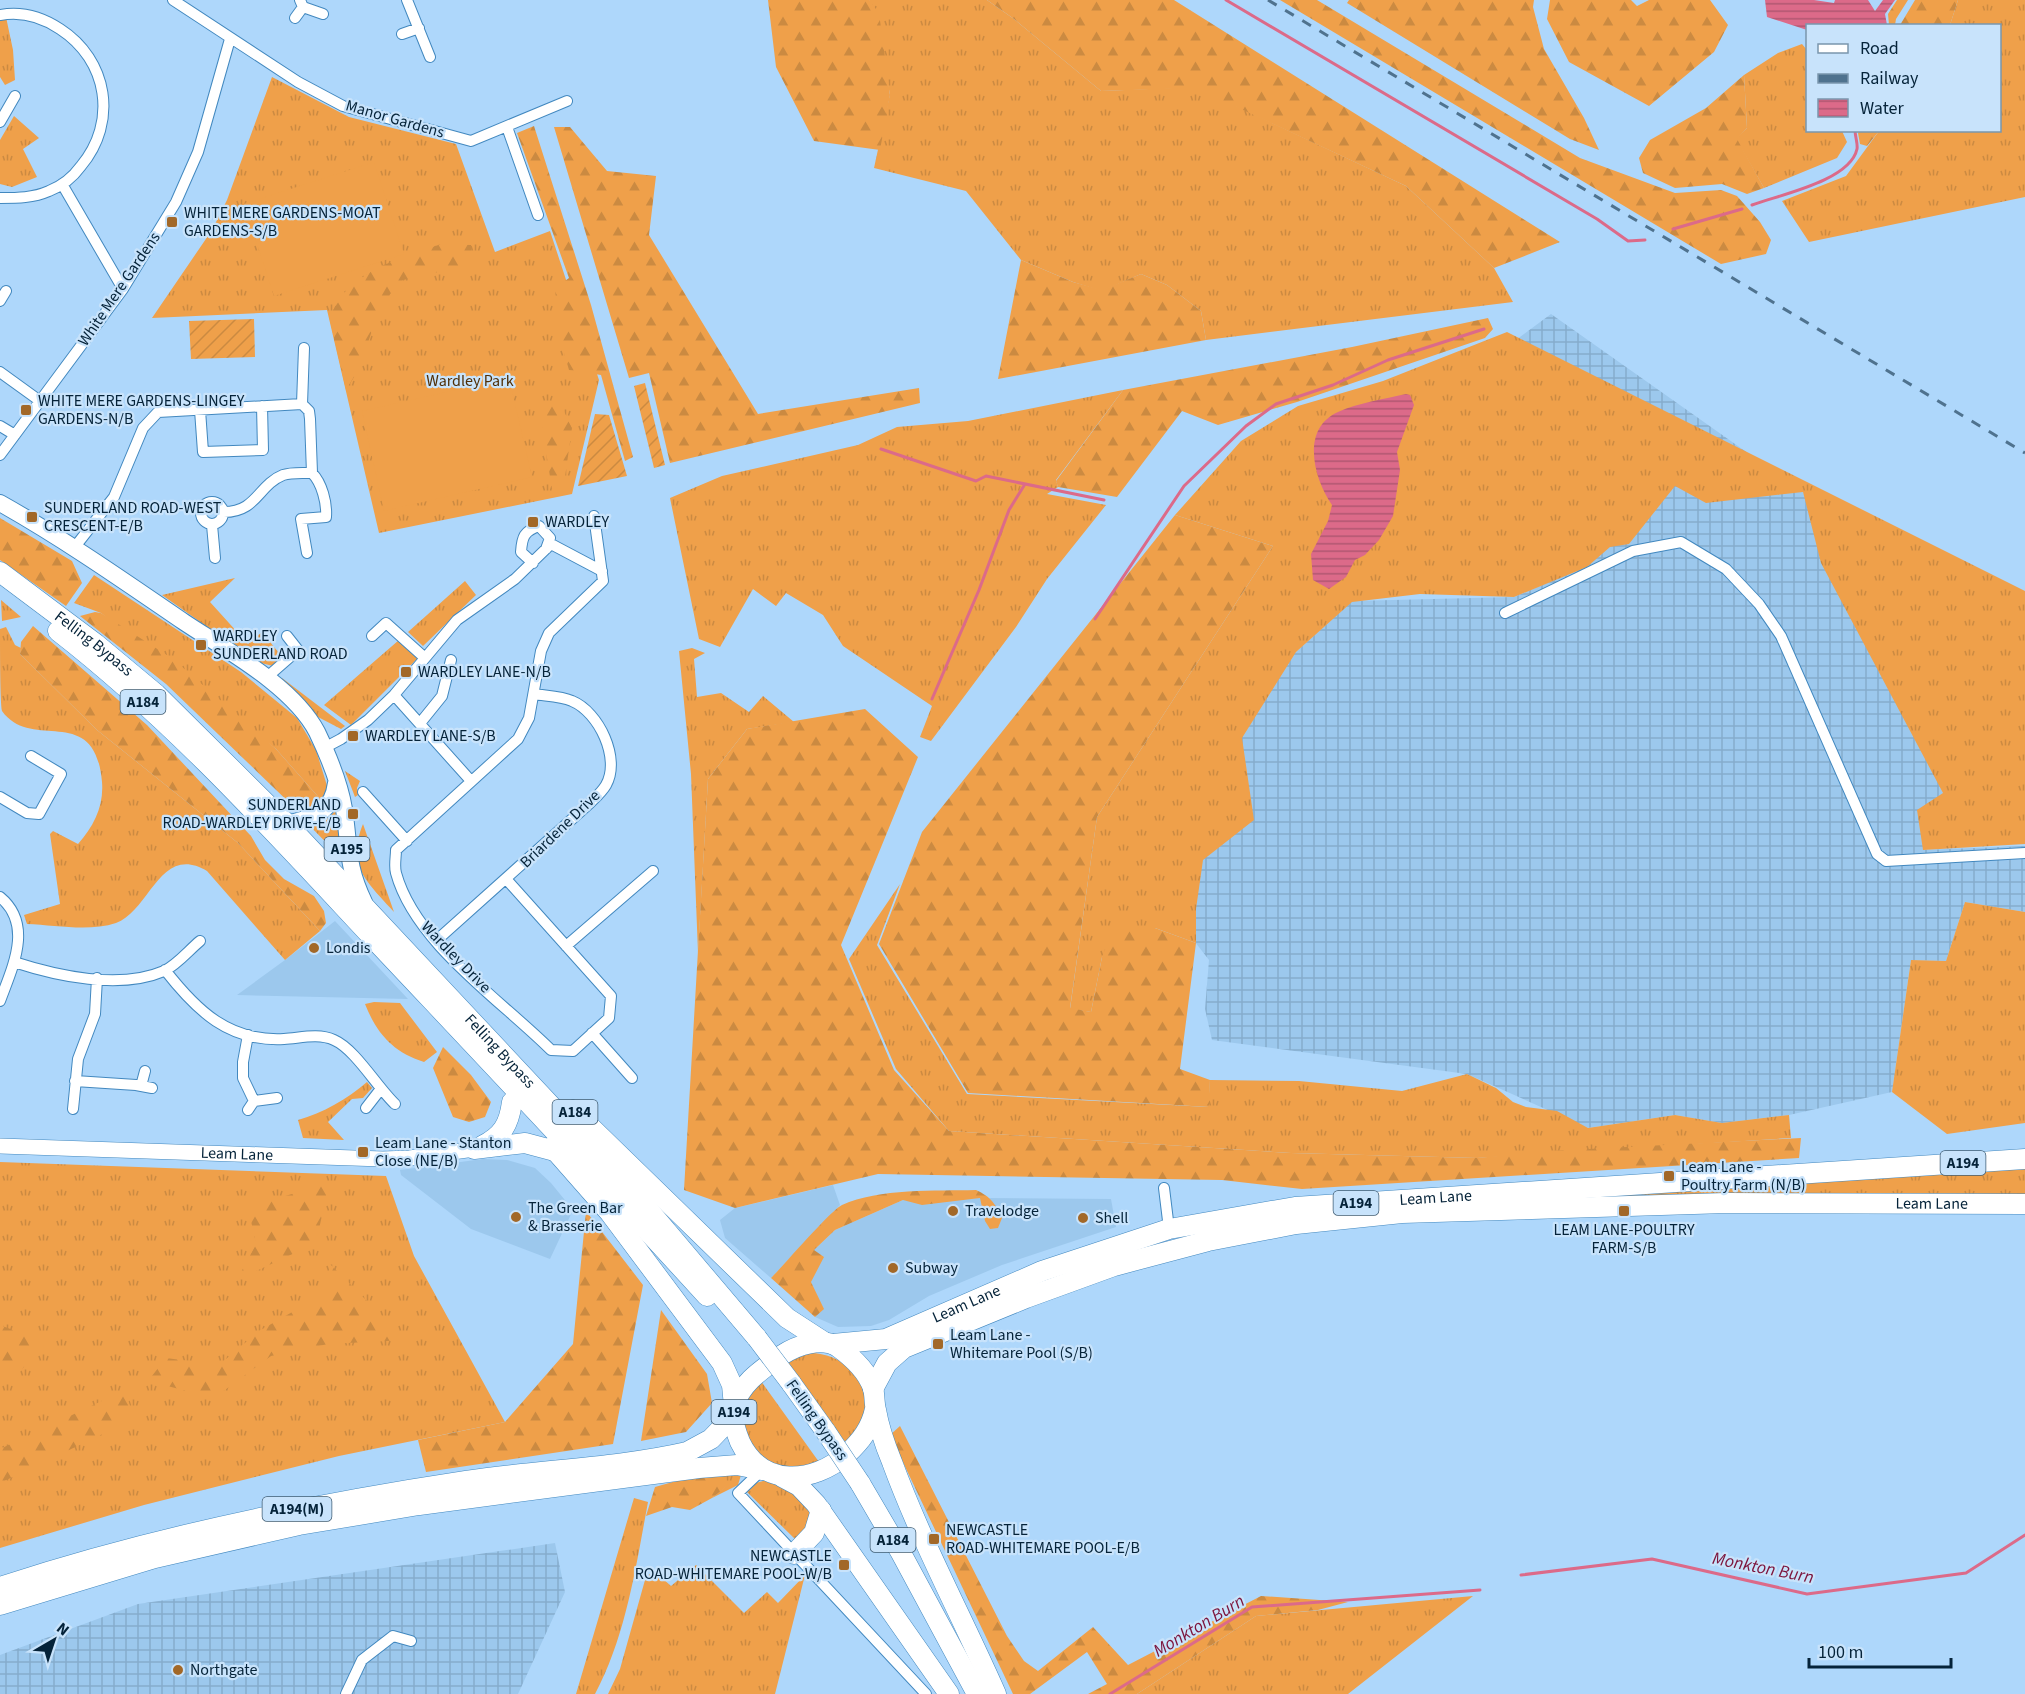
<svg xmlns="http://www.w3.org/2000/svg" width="2025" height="1694" viewBox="0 0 2025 1694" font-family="'Source Sans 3',sans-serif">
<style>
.built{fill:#9cc8ed}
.industrial{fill:url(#industrial-grid)}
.grass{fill:url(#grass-tufts)}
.forest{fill:url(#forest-firs)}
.garden{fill:url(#garden-furrows)}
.pitch{fill:#efa04a}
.water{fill:url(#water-rules)}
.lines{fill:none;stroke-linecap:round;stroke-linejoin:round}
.stream{stroke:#dc6a89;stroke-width:3}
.street-casing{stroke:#4288bf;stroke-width:12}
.secondary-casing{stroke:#4288bf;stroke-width:16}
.primary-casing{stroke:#4288bf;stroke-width:18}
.highway-casing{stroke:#4288bf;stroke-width:21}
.street{stroke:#fff;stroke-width:10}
.secondary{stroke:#fff;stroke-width:15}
.primary{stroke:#fff;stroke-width:16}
.highway{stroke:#fff;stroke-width:20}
.rail{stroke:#4f728e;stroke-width:3;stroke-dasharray:10 10;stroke-linecap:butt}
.highway-bridge-casing{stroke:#4288bf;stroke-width:21;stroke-linecap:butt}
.highway-bridge{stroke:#fff;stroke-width:20}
.poi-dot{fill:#a26828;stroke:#c8e3fb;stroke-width:2}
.labels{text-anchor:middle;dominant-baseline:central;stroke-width:4.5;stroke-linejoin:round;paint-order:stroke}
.shield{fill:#c8e3fb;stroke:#405d73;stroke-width:1.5}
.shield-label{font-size:15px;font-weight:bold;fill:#052339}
.street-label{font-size:16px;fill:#052339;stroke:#c8e3fb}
.poi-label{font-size:16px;fill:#052339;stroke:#c8e3fb;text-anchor:start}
.park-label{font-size:16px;fill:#502f07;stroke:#c8e3fb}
.water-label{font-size:18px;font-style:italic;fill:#7c133b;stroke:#c8e3fb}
</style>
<defs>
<pattern id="industrial-grid" width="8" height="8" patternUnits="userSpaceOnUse" patternTransform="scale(1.5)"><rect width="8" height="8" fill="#9cc8ed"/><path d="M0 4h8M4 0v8" fill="none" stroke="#85accc"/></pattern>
<pattern id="grass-tufts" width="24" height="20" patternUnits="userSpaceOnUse" patternTransform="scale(1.5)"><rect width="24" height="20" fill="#efa04a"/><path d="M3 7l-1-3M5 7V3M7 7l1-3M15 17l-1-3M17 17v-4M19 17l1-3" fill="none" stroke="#cb8a41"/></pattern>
<pattern id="forest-firs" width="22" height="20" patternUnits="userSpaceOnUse" patternTransform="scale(1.5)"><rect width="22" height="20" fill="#efa04a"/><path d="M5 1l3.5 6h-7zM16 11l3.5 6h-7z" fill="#cb8a41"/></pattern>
<pattern id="garden-furrows" width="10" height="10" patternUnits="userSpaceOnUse" patternTransform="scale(1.5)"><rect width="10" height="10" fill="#efa04a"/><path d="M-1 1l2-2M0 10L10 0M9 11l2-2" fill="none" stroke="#cb8a41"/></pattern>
<pattern id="water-rules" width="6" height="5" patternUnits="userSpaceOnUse" patternTransform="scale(1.5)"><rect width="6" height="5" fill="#dc6a89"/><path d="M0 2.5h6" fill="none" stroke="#b05771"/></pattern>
</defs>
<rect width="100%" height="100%" fill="#aed7fb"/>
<path class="built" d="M335,921L408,999L237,995L285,960Z
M483,1159L507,1160L535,1168L551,1183L573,1210L550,1259L471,1229L401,1175L400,1170Z
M833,1185L840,1205L771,1278L725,1238L720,1220L735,1208Z
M980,1198L1111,1199L1116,1227L1002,1265L929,1296L889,1320L871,1326L838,1327L815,1317L811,1282L814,1250L835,1230L903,1200Z"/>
<path class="industrial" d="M1551,314L1803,492L1943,793L1923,850L2025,846V912L1965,902L1946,961L1911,960L1892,1092L1789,1115L1722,1123L1675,1115L1588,1128L1467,1074L1212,1040L1205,1009L1209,960L1163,901L1177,781L1296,652L1352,601L1514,597L1586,567L1435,400Z
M555,1543L565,1592L518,1694H0V1655L138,1604Z"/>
<path class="grass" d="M869,0H987L1014,19L1101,91L1196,87L1406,186L1494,268L1513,302L1206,340L1201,311L1167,285L1141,274L1102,291L1073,282L1021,260L966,191L874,168L890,94Z
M1958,0H2025V197L1809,242L1782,201L1846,176L1879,131L2000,130V26L1950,25Z
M6,17L13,50L15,80L5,85L0,77V19Z
M1802,44L1807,50L1808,130L1842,131L1847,142L1837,158L1764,188L1736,139L1747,128L1744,75L1778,53Z
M272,77L349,117L456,144L495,252L550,231L599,380L572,494L379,533L327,310L152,318L212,230L227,200Z
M14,116L39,138L23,149L37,177L12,187L0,184V140Z
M1507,332L2025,591V844L1923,850L1917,810L1943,793L1821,563L1803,492L1706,503L1675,486L1629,544L1610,547L1587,567L1514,597L1420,594L1352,602L1296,652L1242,738L1254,820L1203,860L1196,909V943L1155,928L1102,957L1091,1012L1070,1009L1097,817L1273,546L1175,515L1241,441L1298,406L1383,381Z
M1123,390L1056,480L1058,487L1047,494L1106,505L1047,579L1016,627L931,741L920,737L932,706L843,646L823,615L786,593L776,606L753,589L720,647L699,639L670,498L722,476L858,445L897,427L968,421Z
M94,575L241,672L297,718L316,750L329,792L322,801L276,749L101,613L74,603Z
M235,578L210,602L248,644L262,632L283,658L273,666L257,662L162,595Z
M465,581L476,595L423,646L408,632Z
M1,600L21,617L2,621Z
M6,627L15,645L21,648L20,654L97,730L238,843L320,931L285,960L207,871C160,843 150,911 116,923C89,932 55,925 27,924L24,915L60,904L50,834L53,831L78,844C94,826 104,806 102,782C95,701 32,753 2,711C0,703 0,643 0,629Z
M399,640L418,658L351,725L324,705Z
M692,648L705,653L694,659L697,697L721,693L749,712L763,696L794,722L747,729L708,779L698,953L691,774L679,651Z
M282,678L345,726L341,729L318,717L284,685Z
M345,771L360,781L357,788L358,795L355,797Z
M340,806L344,861L308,824L330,816Z
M363,824L394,912C367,882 346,866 363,824Z
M900,884L877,945L967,1094L1208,1107L1210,1080L1299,1081L1402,1091L1467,1074L1496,1088L1513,1102L1526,1107L1557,1111L1588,1128L1675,1115L1722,1123L1789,1115L1791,1138L1477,1158L1291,1153L949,1131L896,1069L849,959Z
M1965,902L2025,912V1123L1947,1134L1892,1092L1911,960L1946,961Z
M374,1002L400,1003L437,1052L424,1062C393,1052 377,1034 365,1004Z
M367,1082L372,1088L363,1098L352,1099L328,1122L344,1140L303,1138L298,1120C323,1113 347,1099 367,1082Z
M0,1162L386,1176L414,1256L505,1422L339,1456L144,1505L0,1548Z
M2025,1169V1200L1416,1203L1955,1171Z
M810,1353C858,1353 887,1410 845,1442L786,1360Z
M761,1381L819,1462C811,1464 801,1468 792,1469C763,1469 732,1432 744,1403C747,1396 756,1388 761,1381Z
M726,1472L741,1475L738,1485L712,1498L726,1486Z
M767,1480C785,1487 810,1499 813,1520L796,1540L747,1492L752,1484Z
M634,1498L648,1502C636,1566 626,1636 595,1694H576Z
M696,1565L744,1613L767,1592L778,1603L805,1575L775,1694H608L620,1669L645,1580L653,1570L671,1586Z
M1473,1596L1348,1694H1137L1256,1616Z"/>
<path class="forest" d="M768,0H869L879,13L890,95L880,150L814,141L776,67Z
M987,0H1174L1560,242L1494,268L1406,186L1196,88L1101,91L1014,19Z
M1280,0H1317L1580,158L1675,193L1721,190L1737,196L1760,222L1771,240L1766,254L1721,264Z
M1349,0H1534L1533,7L1544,49L1584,118L1599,150L1570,139L1347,3Z
M1550,0H1631L1637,6L1649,0H1710L1728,25L1714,52L1649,106L1569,62L1547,19Z
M1897,0H1908L1896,19L1895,25H1889L1888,14Z
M1915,0H1958L1950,25H1900Z
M1744,75L1747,128L1737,139L1764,188L1747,194L1722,184L1675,188L1643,173L1639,158L1650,140L1706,108Z
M534,126L591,305L633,457L625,461L601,375L569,370L559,335L555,288L569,278L517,133Z
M554,127H570L607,171L656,176L649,235L758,414L919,388L920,403L670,463L649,373L629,378Z
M1860,131V130L1879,131L1867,146L1860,144L1858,133Z
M441,244L471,245L473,264L403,280L381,304L359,369L346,390L329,316L349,286L378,267Z
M1021,260L1073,282L1102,290L1141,274L1167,285L1201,311L1206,340L998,379Z
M1488,318L1493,329L1485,338L1297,402L1218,425L1182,411L1117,497L1058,487L1056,481L1123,390L1352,347Z
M538,402L560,403L572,428L564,484L552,489Z
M1175,515L1273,546L1097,817L1070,1008L1091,1012L1102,957L1114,928H1155L1196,943L1180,1069L1210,1080L1209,1107L968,1093L879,944L922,832Z
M0,518L72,561L82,583L66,606L0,560Z
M95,612L101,613L173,659L276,749L322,801L311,809L298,811L166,684L80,616Z
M33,626L147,725L251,836L265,860L284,879L314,896L324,911L326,923L320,931L238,843L97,730L20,654L21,642Z
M865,709L918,757L841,945L894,1070L949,1131L1291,1153L1477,1158L1550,1151L1801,1138L1799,1158L1302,1189L1222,1180L878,1174L735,1208L684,1190L708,779L747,729Z
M443,1047L471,1075L491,1102L485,1117L469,1122L453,1117L433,1068Z
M329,1183L316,1243L237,1280L256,1244L248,1207Z
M976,1190C991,1197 995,1203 1002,1218L998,1228L990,1229L985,1221L980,1198L922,1205L903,1200L835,1230L814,1250L824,1257L811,1282L824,1309L815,1317L771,1278C783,1266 832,1209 842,1205C879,1188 936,1191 976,1190Z
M586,1211L643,1285L613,1444L426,1472L418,1440L505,1422L573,1344Z
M329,1263L406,1340L328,1344L271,1356L214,1398L148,1381L166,1358L219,1365L259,1331L329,1291Z
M661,1310L707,1374L712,1403L686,1432L641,1441Z
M0,1325L44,1342L15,1378L0,1383Z
M125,1390L134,1419L0,1483V1449Z
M900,1426L1007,1636L1024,1661L1038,1671L1093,1627L1128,1665L1261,1596L1348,1602L1318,1610L1256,1616L1137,1694H1088L1107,1684L1087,1652L1030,1694H1013L890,1435Z
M726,1472L727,1486L712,1498L690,1510L672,1507L646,1516L655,1487L694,1476Z"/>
<path class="garden" d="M254,319L255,357L191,359L189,321Z
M645,383L665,465L654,468L634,386Z
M595,414L609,415L627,476L578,486Z"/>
<path class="pitch" d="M374,162L404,254L274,296L244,204Z
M509,378L532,477L384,511L362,411Z"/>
<path class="water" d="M1765,0H1814L1834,3L1835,0H1868L1875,11L1883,0H1895L1885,14L1887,25L1808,26L1807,30L1767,17Z
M1406,394L1410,395L1414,405L1397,452L1400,470L1393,516L1379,540L1365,555L1355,560L1346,577L1329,589L1313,580L1311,554L1328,521L1332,505C1314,479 1300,429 1338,412C1358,403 1384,399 1406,394Z"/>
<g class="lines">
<path class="stream" d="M1226,0L1597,219L1628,241L1645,240
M1752,205C1779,195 1850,181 1857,149C1858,144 1855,136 1855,130
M1673,229L1742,209
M881,449L976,481L986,476L1104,500
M1095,619L1184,486L1246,426L1276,404L1333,385L1388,360L1484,329
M932,699L979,590L1009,510L1025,484
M1521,1575L1652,1559L1807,1594L1966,1573L2025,1535
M1110,1694L1252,1607L1480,1590"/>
<defs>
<path id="street" d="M173,0L298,82L343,106L471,141L567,101
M300,0L303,7L323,14
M407,0L430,57
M0,15C22,11 42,17 60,29C108,60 118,122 81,166C73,177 62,186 49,191C33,198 18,198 0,198
M295,18L303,7
M402,34L419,28
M0,122L15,96
M507,127L538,215
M62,184L123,289
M0,301L6,291
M0,372L40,401
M302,404L304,348
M200,410L203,452L263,450L262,406
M0,426L15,435
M0,455L123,289L176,202L198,152L230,39
M201 513a11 11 0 1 1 22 0a11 11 0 1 1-22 0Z
M224,512C257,512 258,485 283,475C291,472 303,473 312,473
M212,525L215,558
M74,548L114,497L143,428L158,412L302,404L309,411L310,419L312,473C322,483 327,503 326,517L301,519L307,553
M533,563L521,552C522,537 524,531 539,526L550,538L546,549
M1505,613L1633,551L1681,542L1726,569L1759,604L1781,636L1877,854L1886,861L2025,853
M372,636L386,623L425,658
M266,678L298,650L287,636
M394,695L471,781
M421,722L442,696L451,660
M324,748L341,739L368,720L394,695L457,620L515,579L551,544L602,571
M363,792L407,841
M0,797L27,813L39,814L61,774L31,756
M507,880L611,996L609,1018L573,1051L551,1050C501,1000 415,943 396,873C394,866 396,857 396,850L518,739L529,718L541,651L549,633L603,581L594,516
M0,897C34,925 12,968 0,1001
M437,940L590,803C595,798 602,792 606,785C621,759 599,712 572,701C561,696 546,696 534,694
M566,946L653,871
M14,962C57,976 120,990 164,971C177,965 189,950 200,941
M165,970C197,1011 229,1042 284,1039C301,1038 318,1033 334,1040C355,1049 377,1087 395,1104
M592,1033L632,1078
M248,1035L243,1062V1078L254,1101L248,1110
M75,1081L136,1085L152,1088
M141,1086L145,1071
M254,1101L277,1098
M366,1108L380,1090
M73,1109L78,1059L95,1014L97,978
M1164,1188L1169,1229
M762,1470L738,1493L926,1694
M346,1694L362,1660L393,1636L411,1641"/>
<g id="secondary">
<path id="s1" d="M0,1146L383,1159L410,1158L474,1149"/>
</g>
<path id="primary" d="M0,503C64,539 124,581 184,622C226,650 293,686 317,732C328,755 340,784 344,809C350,848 346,864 364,902
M287,824C313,817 332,814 336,783"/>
<g id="highway">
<path id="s2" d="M0,572L96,644L156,694L287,824L646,1207L757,1338"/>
<path d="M58,631C174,721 272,830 372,937C484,1056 597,1175 707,1296"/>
<path d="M573,1110L787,1318L824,1342"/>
<path d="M482,1146C502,1136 509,1125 512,1102"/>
<path d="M552,1147L610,1213L722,1363L732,1385L734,1406"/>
<path d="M474,1149L525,1143L555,1151"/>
<path id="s3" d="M833,1344L886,1339L1042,1271L1169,1229L1295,1207L2025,1159"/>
<path d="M791,1383L826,1432"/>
<path id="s4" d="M873,1389L887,1363L904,1348L1026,1298L1114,1266L1208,1241L1296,1224L1402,1213L1726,1203L2025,1204"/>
<path d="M875,1409C871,1428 861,1441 847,1454C813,1484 762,1488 740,1442C736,1432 731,1418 734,1407C740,1383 764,1368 782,1355C797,1345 822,1337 838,1347C852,1357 867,1371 873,1388C875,1395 874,1403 876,1410C879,1428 885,1445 892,1462C921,1541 962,1617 996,1694"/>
<path d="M782,1477L799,1486L816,1504L949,1694"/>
<path d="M860,1483L901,1553L977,1694"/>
<path d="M794,1554L814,1533L821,1510"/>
<path d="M0,1587C152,1537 307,1505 466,1481C538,1470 617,1468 687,1452L711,1439L734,1415"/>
<path d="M0,1605L155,1558L299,1525L419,1505L699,1468L737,1465L762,1470"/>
</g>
</defs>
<use href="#street" class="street-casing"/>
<use href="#secondary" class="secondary-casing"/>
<use href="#primary" class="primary-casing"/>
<use href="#highway" class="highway-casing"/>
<use href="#street" class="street"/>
<use href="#secondary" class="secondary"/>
<use href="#primary" class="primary"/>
<use href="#highway" class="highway"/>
<path class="rail" d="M1268,0L2025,453"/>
<defs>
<path id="highway-bridge" d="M757,1338L791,1383
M826,1432L860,1483"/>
</defs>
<use href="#highway-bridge" class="highway-bridge-casing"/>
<use href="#highway-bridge" class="highway-bridge"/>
</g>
<g class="poi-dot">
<rect x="166" y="216" width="12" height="12" rx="3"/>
<rect x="20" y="404" width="12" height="12" rx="3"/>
<rect x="26" y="511" width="12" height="12" rx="3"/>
<rect x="527" y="516" width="12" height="12" rx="3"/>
<rect x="195" y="639" width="12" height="12" rx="3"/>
<rect x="400" y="666" width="12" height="12" rx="3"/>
<rect x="347" y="730" width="12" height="12" rx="3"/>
<rect x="347" y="808" width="12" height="12" rx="3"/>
<circle cx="314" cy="948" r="6"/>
<rect x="357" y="1146" width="12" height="12" rx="3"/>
<rect x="1663" y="1170" width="12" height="12" rx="3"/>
<circle cx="953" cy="1211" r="6"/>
<rect x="1618" y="1205" width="12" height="12" rx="3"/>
<circle cx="516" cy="1217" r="6"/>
<circle cx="1083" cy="1218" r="6"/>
<circle cx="893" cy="1268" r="6"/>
<rect x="932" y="1338" width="12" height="12" rx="3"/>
<rect x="928" y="1533" width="12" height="12" rx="3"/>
<rect x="838" y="1559" width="12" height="12" rx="3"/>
<circle cx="178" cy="1670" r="6"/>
</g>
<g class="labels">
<g class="shield">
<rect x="120.5" y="690" width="45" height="24" rx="4.5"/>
<rect x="324.5" y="837" width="45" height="24" rx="4.5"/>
<rect x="552.5" y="1100" width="45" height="24" rx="4.5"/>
<rect x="1940.5" y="1151" width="45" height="24" rx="4.5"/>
<rect x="1333.5" y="1191" width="45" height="24" rx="4.5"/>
<rect x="711.5" y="1400" width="45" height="24" rx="4.5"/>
<rect x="262.5" y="1497" width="69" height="24" rx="4.5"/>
<rect x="870.5" y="1528" width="45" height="24" rx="4.5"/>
</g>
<g class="shield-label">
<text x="143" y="702">A184</text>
<text x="347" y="849">A195</text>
<text x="575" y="1112">A184</text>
<text x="1963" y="1163">A194</text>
<text x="1356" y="1203">A194</text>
<text x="734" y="1412">A194</text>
<text x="297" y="1509">A194(M)</text>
<text x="893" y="1540">A184</text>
</g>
<g class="street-label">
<text transform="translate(395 119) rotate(16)">Manor Gardens</text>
<text transform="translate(119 289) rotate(-56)">White Mere Gardens</text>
<text stroke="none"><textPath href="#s2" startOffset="118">Felling Bypass</textPath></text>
<text transform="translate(560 829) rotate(-44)">Briardene Drive</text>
<text transform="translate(456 957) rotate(46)">Wardley Drive</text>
<text stroke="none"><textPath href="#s2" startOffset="694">Felling Bypass</textPath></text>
<text stroke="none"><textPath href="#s1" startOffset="237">Leam Lane</textPath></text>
<text stroke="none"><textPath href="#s3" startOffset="626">Leam Lane</textPath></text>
<text stroke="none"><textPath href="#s4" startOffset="1101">Leam Lane</textPath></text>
<text stroke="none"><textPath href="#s3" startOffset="141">Leam Lane</textPath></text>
<text transform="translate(817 1420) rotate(55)">Felling Bypass</text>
</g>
<g class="poi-label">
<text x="184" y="213">WHITE MERE GARDENS-MOAT<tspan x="184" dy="18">GARDENS-S/B</tspan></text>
<text x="38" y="401">WHITE MERE GARDENS-LINGEY<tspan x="38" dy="18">GARDENS-N/B</tspan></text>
<text x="44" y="508">SUNDERLAND ROAD-WEST<tspan x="44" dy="18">CRESCENT-E/B</tspan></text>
<text x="545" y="522">WARDLEY</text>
<text x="213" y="636">WARDLEY<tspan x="213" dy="18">SUNDERLAND ROAD</tspan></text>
<text x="418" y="672">WARDLEY LANE-N/B</text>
<text x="365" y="736">WARDLEY LANE-S/B</text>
<text x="341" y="805" text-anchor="end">SUNDERLAND<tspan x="341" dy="18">ROAD-WARDLEY DRIVE-E/B</tspan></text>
<text x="326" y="948">Londis</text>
<text x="375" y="1143">Leam Lane - Stanton<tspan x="375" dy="18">Close (NE/B)</tspan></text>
<text x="1681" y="1167">Leam Lane -<tspan x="1681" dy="18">Poultry Farm (N/B)</tspan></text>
<text x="528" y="1208">The Green Bar<tspan x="528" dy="18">&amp; Brasserie</tspan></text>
<text x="965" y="1211">Travelodge</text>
<text x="1095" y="1218">Shell</text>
<text x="1624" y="1230" text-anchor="middle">LEAM LANE-POULTRY<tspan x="1624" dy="18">FARM-S/B</tspan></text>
<text x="905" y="1268">Subway</text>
<text x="950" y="1335">Leam Lane -<tspan x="950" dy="18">Whitemare Pool (S/B)</tspan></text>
<text x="946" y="1530">NEWCASTLE<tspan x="946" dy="18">ROAD-WHITEMARE POOL-E/B</tspan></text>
<text x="832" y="1556" text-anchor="end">NEWCASTLE<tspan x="832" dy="18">ROAD-WHITEMARE POOL-W/B</tspan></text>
<text x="190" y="1670">Northgate</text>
</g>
<g class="park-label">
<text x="470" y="381">Wardley Park</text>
</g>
<g class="water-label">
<text transform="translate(1763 1568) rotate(11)">Monkton Burn</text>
<text transform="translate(1199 1626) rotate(-31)">Monkton Burn</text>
</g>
</g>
<rect x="1806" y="24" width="195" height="108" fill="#c8e3fb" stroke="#7a96ad" stroke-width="1.5"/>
<rect x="1818" y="44" width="30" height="9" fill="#ffffff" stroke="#7a96ad" stroke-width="1.5"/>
<text x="1860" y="54" font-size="18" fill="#052339">Road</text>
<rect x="1818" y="74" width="30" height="9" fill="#4f728e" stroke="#7a96ad" stroke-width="1.5"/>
<text x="1860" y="84" font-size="18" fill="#052339">Railway</text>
<rect x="1818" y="99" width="30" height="18" fill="url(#water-rules)" stroke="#7a96ad" stroke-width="1.5"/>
<text x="1860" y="114" font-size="18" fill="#052339">Water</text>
<g transform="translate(54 1640) rotate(39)" stroke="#c8e3fb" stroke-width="4.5" paint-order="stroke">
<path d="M0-4.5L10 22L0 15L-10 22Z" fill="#052339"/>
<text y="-9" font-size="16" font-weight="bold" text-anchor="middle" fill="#052339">N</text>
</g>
<path d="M1809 1658v9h142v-9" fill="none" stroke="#052339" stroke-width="3"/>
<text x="1818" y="1658" font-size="18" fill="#052339" stroke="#c8e3fb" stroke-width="4.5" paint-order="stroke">100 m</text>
</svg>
